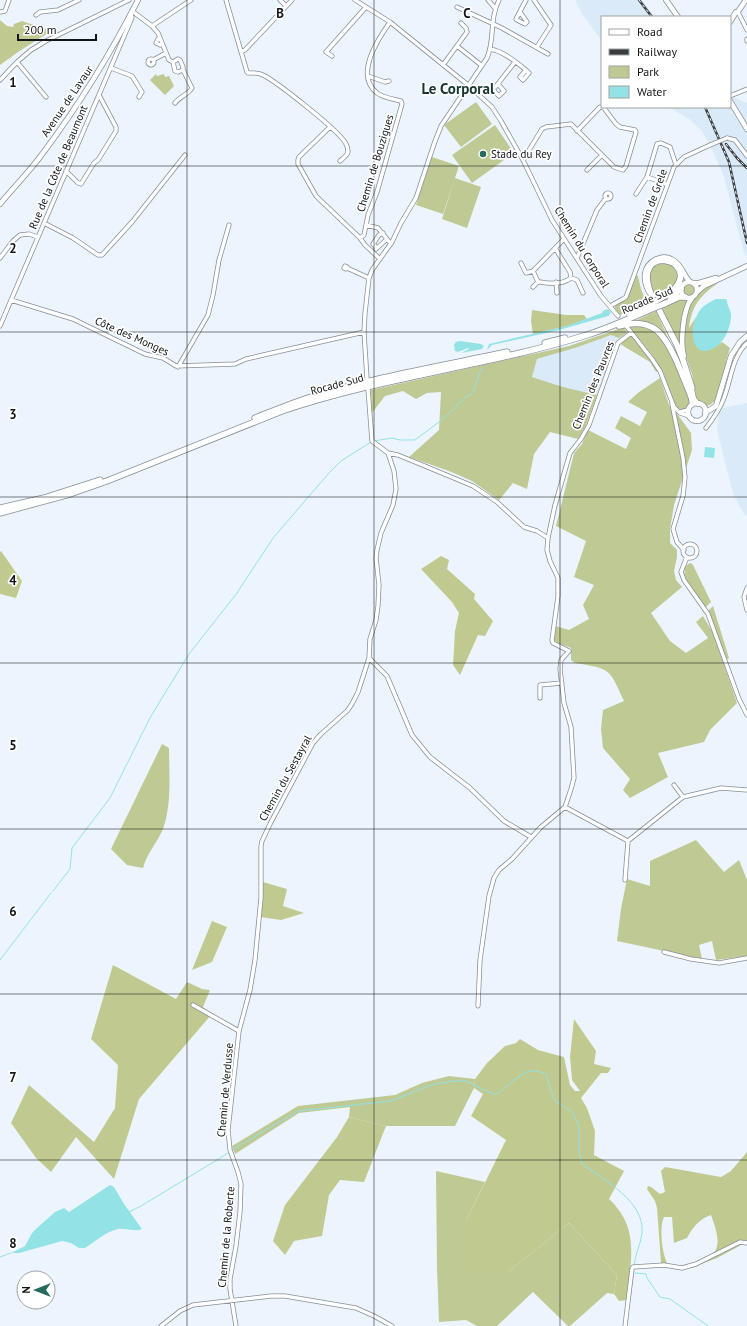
<svg xmlns="http://www.w3.org/2000/svg" width="747" height="1326" viewBox="0 0 747 1326" font-family="'PT Sans',sans-serif">
<style>
.built{fill:#dbeaf8}
.green{fill:#bfc994}
.forest{fill:#c0ca90}
.water{fill:#92e2e6}
.lines{fill:none;stroke-linecap:round;stroke-linejoin:round}
.stream{stroke:#92e2e6;stroke-width:1}
.minor-casing{stroke:#858e95;stroke-width:5}
.major-casing{stroke:#858e95;stroke-width:6}
.highway-casing{stroke:#858e95;stroke-width:7}
.minor{stroke:#fff;stroke-width:3.5}
.major{stroke:#fff;stroke-width:4.5}
.highway{stroke:#fff;stroke-width:5.5}
.rail-casing{stroke:#393d40;stroke-width:2.5}
.rail{stroke:#fff;stroke-width:1;stroke-dasharray:3;stroke-linecap:butt}
.minor-bridge-casing{stroke:#858e95;stroke-width:5;stroke-linecap:butt}
.highway-bridge-casing{stroke:#858e95;stroke-width:7;stroke-linecap:butt}
.minor-bridge{stroke:#fff;stroke-width:3.5}
.highway-bridge{stroke:#fff;stroke-width:5.5}
.grid{fill:none;stroke:#121517;stroke-width:1;stroke-opacity:0.55}
.poi-dot{fill:#256a5c;stroke:#fff;stroke-width:1.5}
.labels{text-anchor:middle;dominant-baseline:central;stroke-width:3.5;stroke-linejoin:round;paint-order:stroke}
.street-label{font-size:11px;fill:#121517;stroke:#fff}
.poi-label{font-size:11px;fill:#121517;stroke:#fff;text-anchor:start}
.district-label{font-size:15px;font-weight:bold;fill:#173730;stroke:#fff}
.grid-label{font-size:13px;text-anchor:middle;font-weight:bold;fill:#121517;stroke:#fff;stroke-width:3.5;stroke-linejoin:round;paint-order:stroke}
</style>
<rect width="100%" height="100%" fill="#ecf5fd"/>
<path class="built" d="M575,0H642L655,17H602V41L582,14Z
M734,97L747,103V256H745L723,174L711,147L727,140L725,136L709,143L701,130L688,118L668,107H730V99Z
M611,335L619,338L597,395L563,387L532,377L537,359L578,347Z
M747,403V516L744,514L733,494L717,430L719,409Z"/>
<path class="green" d="M156,74L157,76L164,74L165,77L169,76L174,86L165,95L150,80Z
M476,102L492,124L461,147L444,125Z
M495,125L514,153L472,183L452,155Z
M432,157L459,166L443,214L416,205Z
M455,178L481,187L467,228L442,219Z
M663,262C673,264 676,267 678,278L671,290L657,299C651,286 642,267 663,262Z
M635,275L638,276L641,289L647,304L620,315L615,310V306L623,301Z
M718,283C700,296 692,305 689,328L696,317C689,339 696,364 722,342L730,348L726,361L727,365L716,400L710,405L705,406L697,400L692,374L685,355L684,338L688,309L693,299L697,297L700,291L705,287Z
M682 290a7 7 0 1 1 14 0a7 7 0 1 1-14 0Z
M680,299H684L687,301L680,343L679,344L662,309Z
M656,311L681,367L666,337L636,322L635,321Z
M636,325C643,327 651,329 657,333C670,344 684,384 690,401C690,406 686,409 681,410L676,407L663,372L653,356L629,326Z
M624,327L627,333L619,338L611,335L578,347L537,359L532,377L563,387L597,395L586,425L578,439L550,432L534,454L527,489L513,483L499,500L472,481L449,471L409,457L439,430L441,392L427,393L416,399L403,391L385,396L372,413L371,390L569,346Z
M630,336L633,337L646,354L658,371L656,372L650,362L620,344Z
M660,378L669,405L673,411L678,415L691,433L692,450L674,505L670,529V543L677,550V557L674,571L676,580L682,587L651,613L670,641L686,653L708,638L696,622L703,616L713,633L737,703L710,730L704,742L658,753L668,777L630,798L623,790L630,779L603,748L601,729L603,710L624,701C609,668 611,669 575,663L571,660V648L553,641L555,626L569,630L589,619L583,605L594,585L574,577L586,541L556,526L574,453L582,444L588,430L626,449L631,438L615,428L621,416L640,426L647,412L628,402L639,392Z
M691,563L693,565L711,602L706,607C700,599 672,569 691,563Z
M713,606L729,658L726,660L708,611Z
M162,744L169,748C169,775 172,803 163,829C157,843 147,853 143,868L127,865L111,849Z
M696,840L724,872L739,860L747,880V956L716,960L712,941L699,945L702,959L617,941L621,909L627,879L650,886V861Z
M449,1076L475,1079L474,1088L455,1126H386L349,1117L350,1107L299,1113L235,1154L232,1146L298,1106L395,1095L422,1083Z
M436,1171L485,1182L466,1221L509,1271L569,1223L617,1275L614,1294L607,1293L570,1326H568L533,1292L497,1326H477L466,1320L439,1322L437,1268Z"/>
<path class="forest" d="M0,20L7,26L13,27L14,24L22,21L51,31L18,52L0,65Z
M532,310L566,315H584L587,319L567,326L533,334L531,321Z
M1,551L22,581L16,598L0,594V552Z
M441,556L449,560L447,569L475,594L474,599L493,621L485,636L478,635L460,675L453,665L455,631L459,613L452,602L421,569Z
M263,882L287,889L283,906L304,913L281,920L260,917Z
M212,921L227,927L212,962L192,970Z
M113,965L176,999L187,982L202,989L210,990L203,1007L211,1015L139,1099L114,1179L76,1137L51,1172L36,1158L11,1123L29,1085L94,1142L115,1108L118,1065L91,1039Z
M574,1019L596,1051L594,1064L611,1068L608,1073H601L581,1098L587,1108L595,1131L594,1155L624,1171L609,1199C641,1229 630,1261 627,1300L619,1301L614,1294L617,1275L569,1223L509,1271L466,1272V1221L506,1140L471,1116L483,1094L474,1088L475,1079L487,1063L505,1046L516,1043L520,1039L538,1050L564,1057L570,1085L575,1091H580L572,1080L570,1057Z
M349,1117L386,1126L364,1182L340,1180L329,1195L322,1236L294,1241L285,1255L273,1241L285,1205L337,1137Z
M747,1152V1244H743L717,1258L691,1268L689,1265C696,1262 704,1260 710,1256C724,1247 715,1227 711,1215C699,1219 693,1227 687,1238L674,1243L672,1217H664C659,1227 662,1253 667,1263H661L657,1208L655,1201L647,1189L648,1186L651,1187L660,1194L665,1192L661,1171L665,1167L721,1177L731,1171Z"/>
<path class="water" d="M716,299H726L727,301C727,306 731,310 731,315C731,331 720,352 702,351C688,345 692,321 700,310C704,305 710,302 716,299Z
M608,309L611,313L608,316L559,330L492,345L487,350L489,344L567,326L602,313L603,311Z
M460,341L481,344L484,346L482,349L461,353L469,349L468,348L458,352L455,351L454,345L456,342Z
M705,447L715,448L714,458L704,457Z
M110,1185L114,1187L124,1204L142,1229C134,1232 126,1228 118,1229C107,1231 93,1243 85,1248H79L71,1243L62,1241L19,1253H11L25,1246L32,1233L37,1228L55,1212L64,1208L69,1212Z"/>
<g class="lines">
<path class="stream" d="M374,441L392,438L400,440H415L443,419L466,397L473,392L481,369
M53,891L70,869L72,848L110,798L151,716L189,654L237,593L273,538L329,473L341,461L371,442
M0,960L51,893
M232,1150L298,1111L391,1101L434,1084L456,1081H466L493,1094H497C506,1087 519,1075 529,1071C534,1070 541,1072 546,1074L553,1097L555,1101L572,1112L579,1126V1153L582,1164C604,1180 645,1201 642,1233C641,1244 635,1254 634,1266
M129,1212L141,1206L230,1152
M0,1257L11,1253
M635,1273L646,1274L647,1278L660,1297L670,1299L708,1326
M630,1300L634,1269"/>
<defs>
<path id="minor" d="M226,0L247,72L248,73C254,73 258,72 263,75C277,82 341,132 346,144C347,145 348,150 348,152C347,156 342,159 340,161
M280,0L286,6
M355,0L390,22L468,85L492,107L501,121L523,160L552,220L601,296L618,316
M488,0L495,8
M534,0L551,25L537,47
M457,7L502,28L548,54
M132,11L152,26L191,0
M0,12L5,11L9,0
M520,12L527,22L525,24L517,20L516,19L526,0
M738,12L747,30
M36,15L40,12L58,10L79,0
M152,26L158,33L169,60L173,62L175,71L178,72L183,70V67L180,60L178,59L173,62
M160,38L158,39L156,43L160,45L162,44
M747,39V41
M457,46L481,65
M490,49C503,51 516,62 526,70L520,77L523,80L529,73L526,70
M241,52L245,50L292,0
M332,56L326,52L366,7
M148 62a3 3 0 1 1 6 0a3 3 0 1 1-6 0Z
M153,60L166,53
M17,62L46,97
M443,65L467,32L466,28L461,23
M111,68L132,76L142,92L139,97
M368,76L385,82L389,81
M0,80L17,62L31,50L46,41L129,0
M498,84L504,91L499,96L493,90L515,62
M730,96L747,89
M175,103C179,97 189,94 192,88L183,70
M330,127L299,157L298,160V164L316,196L360,238L365,245L380,259
M727,138L735,140L747,156
M523,160L542,129L546,127L571,124L614,167L623,170L626,166L636,132L635,130L620,127L616,124L604,108L600,107L577,131
M587,170L602,155
M66,171L78,183L81,184L94,163L98,160L116,131V127L99,95
M647,177L667,184
M605 196a3 3 0 1 1 6 0a3 3 0 1 1-6 0Z
M636,194L647,177L657,144L661,143L670,147L676,165
M44,223L73,238L98,255H102L132,222L185,155
M366,225L378,228L391,244
M360,238L364,235L368,215L377,192L402,104L401,101C393,99 384,98 377,93C354,75 378,39 390,22
M377,248L373,244L379,235L383,233
M555,248L570,272L571,278
M376,249L387,239
M0,258L13,241L20,235L29,234L38,237
M577,258L597,210L606,198
M521,263L526,273L533,271L564,239
M345,266L347,267L346,269L344,268Z
M347,268L369,278
M533,271L538,282H540C550,284 563,284 571,278
M571,278L577,280L583,293
M556,282L557,293
M533,287L538,282
M11,300L73,319L145,354L163,358L176,366L235,364L246,359L364,332
M610,306L623,299L626,297L674,167L684,157L710,145
M0,326L131,20L132,17L130,15
M627,327L652,359L660,371L674,407L680,413L689,416
M178,367L208,315L213,295L219,260L229,225
M367,379L364,332L365,313L369,278L372,270L392,242L401,223L416,198L434,144L441,126L487,58C495,40 489,20 499,0
M672,404L683,458L685,477L683,496L673,529L677,542L684,550
M680,412L688,410
M706,428C713,419 720,409 724,398C731,380 732,357 747,343
M388,453L398,455L420,464L473,486L497,502L524,527L537,531L548,538
M683 551a7 7 0 1 1 14 0a7 7 0 1 1-14 0Z
M687,557L681,572L684,580L708,614L739,699L747,715
M747,588L744,597L747,610
M369,658L387,676L412,735L430,757L470,788L504,821L531,837
M540,698V685L562,683
M674,785L683,797
M565,807L628,841L683,797L721,788L747,790
M625,880L628,841
M664,952L691,959L719,963L747,958
M193,1005L239,1031
M478,1006L480,960L489,896L494,878L499,870L512,859L541,827L565,807L571,789L574,778L571,727L564,703L560,669L561,660L569,651L553,643L552,640L558,596V578L550,561L547,550L548,538L555,505L570,453L581,439L589,425L618,343L631,333
M161,1326L180,1311L193,1305L271,1296H285L356,1308L374,1316L392,1326
M236,1326L230,1289V1279L236,1246L240,1212L241,1184L238,1172L230,1150L228,1130L239,1031L250,990L255,960L261,898V846L262,841L270,824L313,743L321,734L347,711L352,704L358,692L369,658L370,639L376,620L378,606L379,585L376,558L377,550L381,533L393,505L396,489L394,471L388,453L372,441L368,389
M625,1326L632,1269L633,1267L664,1265L682,1268L696,1264L740,1242L747,1243"/>
<path id="major" d="M666,0L678,17
M739,10L746,0
M730,22L736,12
M730,101L747,129
M0,204C14,187 30,171 43,153C79,105 111,53 138,0
M681 290a8 8 0 1 1 16 0a8 8 0 1 1-16 0Z
M694,283H699L716,278
M649,292C646,286 644,280 645,274C647,261 662,253 673,260C682,265 683,275 690,282
M697,292L704,286L747,266
M684,356C680,343 683,308 692,298
M691,386L694,399L698,404
M691,396L692,405
M688 412a9 9 0 1 1 18 0a9 9 0 1 1-18 0Z
M705,413L716,406L731,356L740,342L747,336"/>
<path id="highway" d="M670,297L681,289
M661,298C667,295 673,292 676,287C698,258 631,243 651,294L677,345L683,360L692,388
M664,304L679,297H685
M630,315L647,306
M619,326C653,317 664,333 677,362C682,374 687,386 692,399
M545,343L565,338
M255,418C273,411 292,403 311,397C375,377 442,366 507,352
M0,508L44,498L100,480
M0,513L70,494L107,481L282,411C382,377 487,366 587,335C609,328 629,319 649,310"/>
</defs>
<use href="#minor" class="minor-casing"/>
<use href="#major" class="major-casing"/>
<use href="#highway" class="highway-casing"/>
<use href="#minor" class="minor"/>
<use href="#major" class="major"/>
<use href="#highway" class="highway"/>
<defs>
<path id="rail" d="M639,0L652,17
M705,107L729,162L747,243
M726,144L737,158L747,168"/>
</defs>
<use href="#rail" class="rail-casing"/>
<use href="#rail" class="rail"/>
<defs>
<path id="minor-bridge" d="M710,145L727,138"/>
<path id="highway-bridge" d="M647,306L661,298
M649,310L664,304"/>
</defs>
<use href="#minor-bridge" class="minor-bridge-casing"/>
<use href="#highway-bridge" class="highway-bridge-casing"/>
<use href="#minor-bridge" class="minor-bridge"/>
<use href="#highway-bridge" class="highway-bridge"/>
</g>
<path class="grid" d="M187,0V1326M374,0V1326M560,0V1326M0,166H747M0,332H747M0,497H747M0,663H747M0,829H747M0,994H747M0,1160H747"/>
<circle class="poi-dot" cx="483" cy="154" r="4"/>
<g class="labels">
<g class="street-label">
<text transform="translate(67 101) rotate(-56)">Avenue de Lavaur</text>
<text transform="translate(375 163) rotate(-73)">Chemin de Bouzigues</text>
<text transform="translate(58 167) rotate(-67)">Rue de la Côte de Beaumont</text>
<text transform="translate(650 206) rotate(-70)">Chemin de Grele</text>
<text transform="translate(582 247) rotate(58)">Chemin du Corporal</text>
<text transform="translate(647 300) rotate(-23)">Rocade Sud</text>
<text transform="translate(132 336) rotate(24)">Côte des Monges</text>
<text transform="translate(337 384) rotate(-15)">Rocade Sud</text>
<text transform="translate(593 385) rotate(-68)">Chemin des Pauvres</text>
<text transform="translate(285 778) rotate(-61)">Chemin du Sestayral</text>
<text transform="translate(225 1090) rotate(-85)">Chemin de Verdusse</text>
<text transform="translate(226 1237) rotate(-85)">Chemin de la Roberte</text>
</g>
<g class="poi-label">
<text x="491" y="154">Stade du Rey</text>
</g>
<g class="district-label">
<text x="458" y="88">Le Corporal</text>
</g>
</g>
<g class="grid-label">
<text x="280" y="18">B</text>
<text x="467" y="18">C</text>
<text x="13" y="87">1</text>
<text x="13" y="253">2</text>
<text x="13" y="419">3</text>
<text x="13" y="585">4</text>
<text x="13" y="750">5</text>
<text x="13" y="916">6</text>
<text x="13" y="1082">7</text>
<text x="13" y="1248">8</text>
</g>
<rect x="601" y="16" width="130" height="92" fill="#ffffff" stroke="#a0a1a2"/>
<rect x="609" y="29" width="20" height="6" fill="#ffffff" stroke="#a0a1a2"/>
<text x="637" y="36" font-size="12" fill="#121517">Road</text>
<rect x="609" y="49" width="20" height="6" fill="#393d40" stroke="#a0a1a2"/>
<text x="637" y="56" font-size="12" fill="#121517">Railway</text>
<rect x="609" y="66" width="20" height="12" fill="#bfc994" stroke="#a0a1a2"/>
<text x="637" y="76" font-size="12" fill="#121517">Park</text>
<rect x="609" y="86" width="20" height="12" fill="#92e2e6" stroke="#a0a1a2"/>
<text x="637" y="96" font-size="12" fill="#121517">Water</text>
<g transform="translate(36 1290) rotate(270)"><circle r="19" fill="#ffffff" stroke="#a0a1a2"/>
<path d="M0-3L7 15L0 10L-7 15Z" fill="#256a5c"/>
<text y="-6" font-size="11" font-weight="bold" text-anchor="middle" fill="#121517">N</text>
</g>
<path d="M18 34v6h78v-6" fill="none" stroke="#121517" stroke-width="2"/>
<text x="24" y="34" font-size="12" fill="#121517" stroke="#ffffff" stroke-width="3" paint-order="stroke">200 m</text>
</svg>
